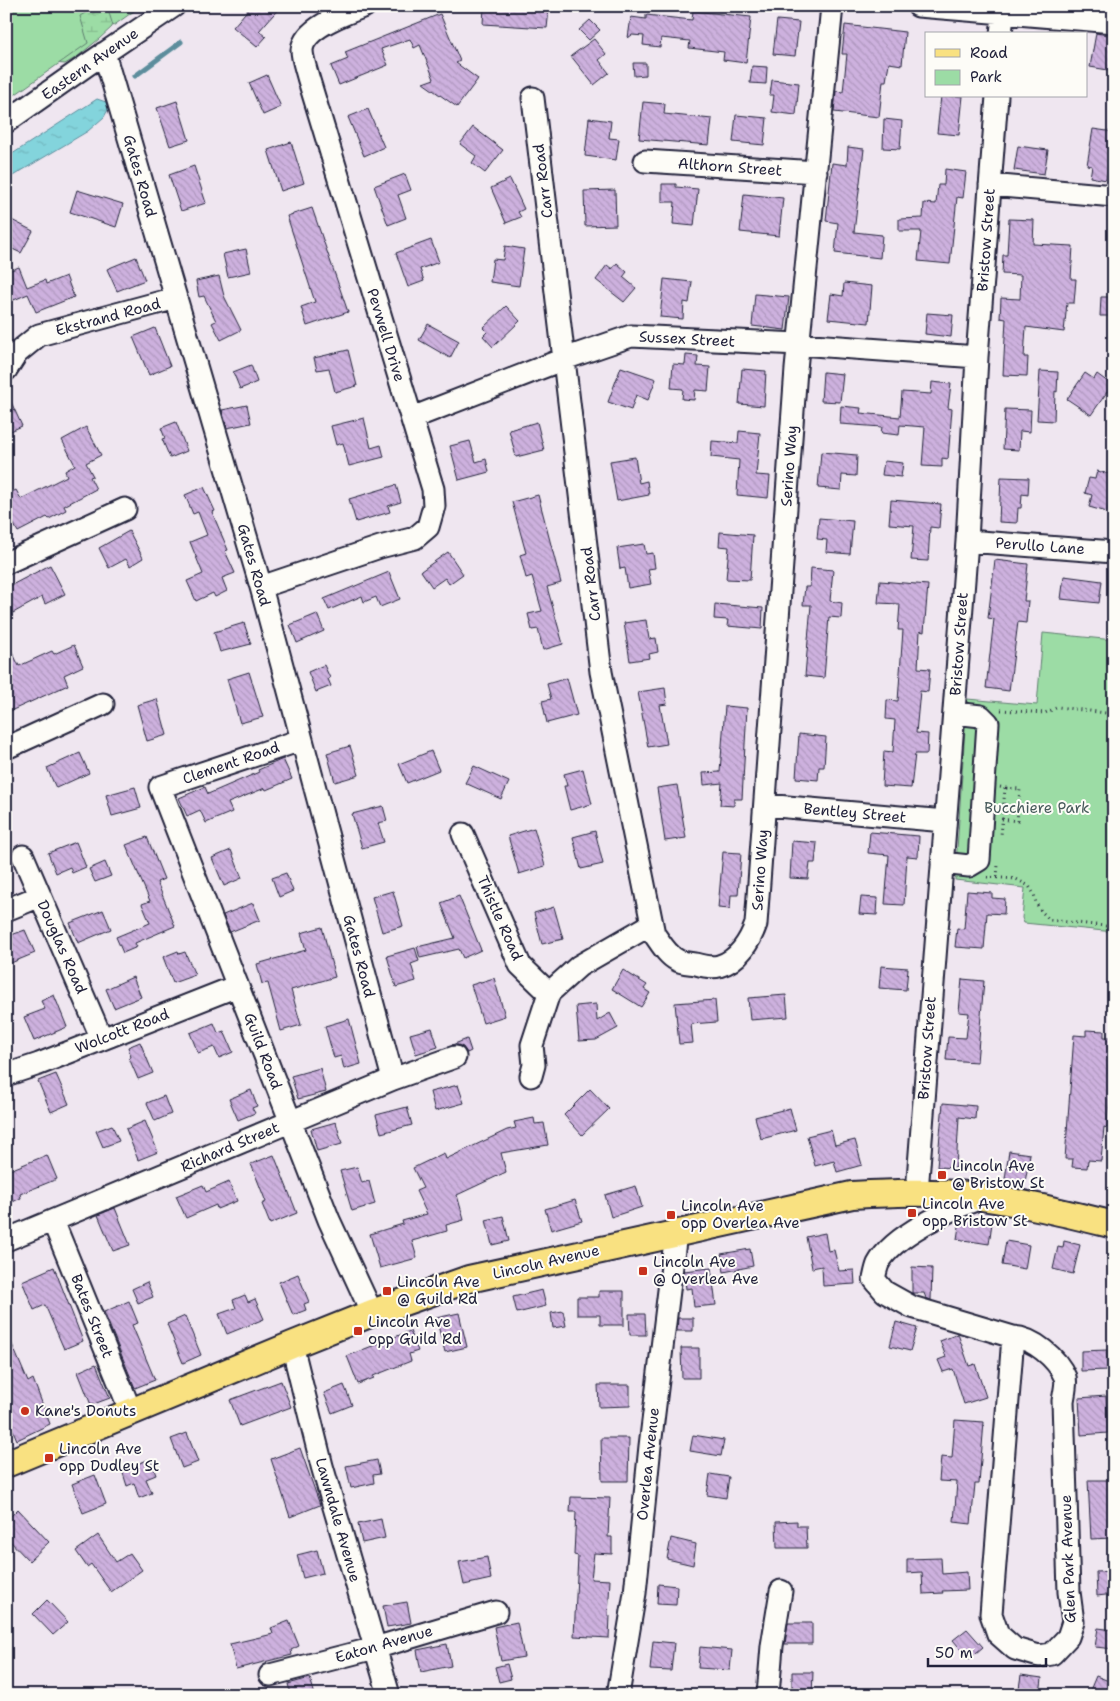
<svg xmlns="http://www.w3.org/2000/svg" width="1120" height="1701" viewBox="0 0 1120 1701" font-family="'Shantell Sans',sans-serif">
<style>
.wetland{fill:url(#wetland-marsh);stroke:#5f7f70}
.green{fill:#9cdca5;stroke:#5f7f70}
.water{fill:url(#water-ripples);stroke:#5c8d9c}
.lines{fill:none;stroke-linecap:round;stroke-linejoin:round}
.stream{stroke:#5c8d9c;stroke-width:5}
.building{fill:url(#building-back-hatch);stroke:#22223b}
.minor-casing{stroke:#22223b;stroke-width:25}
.major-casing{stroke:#22223b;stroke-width:30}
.path{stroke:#22223b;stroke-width:3;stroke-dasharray:1 4;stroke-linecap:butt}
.minor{stroke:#fdfcf7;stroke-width:21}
.major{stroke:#f9e181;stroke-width:26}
.poi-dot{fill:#c8321e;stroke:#fdfcf7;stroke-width:2}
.labels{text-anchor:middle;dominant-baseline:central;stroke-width:4;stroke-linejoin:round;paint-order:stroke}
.street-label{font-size:15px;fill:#22223b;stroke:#fdfcf7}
.park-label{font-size:15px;fill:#475a5b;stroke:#fdfcf7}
.poi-label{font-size:15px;fill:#22223b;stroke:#fdfcf7;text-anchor:start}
</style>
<defs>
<pattern id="wetland-marsh" width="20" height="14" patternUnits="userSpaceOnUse" patternTransform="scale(1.25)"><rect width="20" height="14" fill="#9cdca5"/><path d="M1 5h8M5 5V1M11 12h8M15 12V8" fill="none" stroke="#86bc8f"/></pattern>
<pattern id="water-ripples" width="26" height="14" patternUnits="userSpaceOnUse" patternTransform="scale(1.25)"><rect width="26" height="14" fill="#83d4dc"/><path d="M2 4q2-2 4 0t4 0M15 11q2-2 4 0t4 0" fill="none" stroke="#71b6be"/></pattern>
<pattern id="building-back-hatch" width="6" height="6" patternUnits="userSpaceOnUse" patternTransform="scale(1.25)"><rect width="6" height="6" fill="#cdb1de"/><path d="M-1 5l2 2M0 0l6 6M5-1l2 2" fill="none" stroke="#b098bf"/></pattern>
</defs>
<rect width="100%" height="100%" fill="#efe6f0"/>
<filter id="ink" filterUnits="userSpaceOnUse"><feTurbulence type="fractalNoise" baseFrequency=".02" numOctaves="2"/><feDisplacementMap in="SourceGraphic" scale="10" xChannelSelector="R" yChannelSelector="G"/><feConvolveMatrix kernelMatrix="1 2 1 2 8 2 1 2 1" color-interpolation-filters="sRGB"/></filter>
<g filter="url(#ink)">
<path class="wetland" d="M6,6H117L112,27L99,39L77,57L65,64L53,63Z"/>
<path class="green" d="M6,6H97L80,16L88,43L6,101Z
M107,6H141L113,26Z
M1043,633L1114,640V932L1024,923L1022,918L1025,888L955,880L967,699L1037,705Z"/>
<path class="water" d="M97,99L109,103V108L104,117L88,131L6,180V158Z"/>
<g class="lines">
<path class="stream" d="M135,76L181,42"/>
</g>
<path class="building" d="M251,6H281L259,31L266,37L257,47L233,27Z
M484,6H523V8L549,10L547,28L483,24Z
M693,11L751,17L746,63L723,60L724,52L689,48L690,41L661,38L660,47L643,45L644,36L632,35L628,38L631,17L646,19V15L692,20Z
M440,14L460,61L456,63L478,79L457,107L423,83L434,79L420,45L414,48L410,39L381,49L388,65L339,85L331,66L348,59L345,52Z
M590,20L600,30L589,40L579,30Z
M777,20L799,22L795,56L773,54Z
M845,25L905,32L902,65L889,63L886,81H883L879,117L834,112L836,91L843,92L847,54H842Z
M1096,33L1114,36L1111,55H1114V71L1090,67Z
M594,39L606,54L599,60L609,73L594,85L571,56Z
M633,63H646V75L634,76Z
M752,66L767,67L766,84L750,83Z
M267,75L281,107L263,115L249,83Z
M772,80L799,83L796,115L772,112L774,95H770Z
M941,96H963L959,135L937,133Z
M177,101L189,140L170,146L157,108Z
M643,102L665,104L664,114L712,119L709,145L639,139Z
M368,109L384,147L364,156L348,117Z
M736,115L767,118L764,145L733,142Z
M589,118L611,121L609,138L619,139L616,160L585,156Z
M884,119L902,121L900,149L883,148Z
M473,127L503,150L485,173L472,163L476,156L460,144Z
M1093,129L1114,132V169L1108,168L1106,180L1090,177L1092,166L1087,165Z
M291,142L304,183L281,191L268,150Z
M1018,146L1048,150L1044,174L1014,170Z
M848,147L864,149L854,232L882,235L880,258L835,253L838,223L826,221L832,163L847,165Z
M194,166L206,203L181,211L169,175Z
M945,169L966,172L963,198L957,197L950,264L918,261L921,231H899V219L923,218L924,203L936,204L938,185H944Z
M405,174L411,190L398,195L406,218L388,225L374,186Z
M510,179L524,209L518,212L521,217L506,223L491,188Z
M662,184H676V187L698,189L694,226L673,224L675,202H662Z
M77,190L123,204L116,227L70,212Z
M615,190L616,225L585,226L584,191Z
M744,194L783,198L779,236L740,232Z
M312,208L348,312L307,326L301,307L315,302L287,216Z
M6,217L33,231L21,253L6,246Z
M1009,219L1034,220L1033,244L1073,246L1071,279H1076L1074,303H1067L1064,332L1026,327L1024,357H1028L1027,376L1003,375L1006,319L1000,318L1001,298L1020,299L1021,275L1002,274L1003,255H1007Z
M431,240L439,262L420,269L424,281L408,287L396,253Z
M505,246L524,249L519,286L490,282L493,259L503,260Z
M246,249L251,272L228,277L223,254Z
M136,257L145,280L117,291L107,269Z
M617,263L627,272L623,277L636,288L624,302L596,280L607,265L612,269Z
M19,267L27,287L45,280L46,284L66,276L74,297L36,312L28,294L9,302L6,295V272Z
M219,276L224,296L241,330L221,340L212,323L216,321L204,296L199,297L196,281Z
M664,279L692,282L689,303L684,302L683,319L660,317Z
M844,283L872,286L869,323L828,319L831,294L843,296Z
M755,294L789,297L785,330L752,326Z
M1101,297H1114V316H1100Z
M506,306L520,321L493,347L483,336L487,332L483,328Z
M927,313L953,315L951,337L925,334Z
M428,324L459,341L450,358L419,340Z
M155,328L170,366L149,375L133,337Z
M348,350L357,386L335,392L329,368L317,370L314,358Z
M686,355L698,356L697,366L710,367L708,391L695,390L694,400L682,399L683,389L671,388L673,364L685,365Z
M251,365L257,382L240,389L233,372Z
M621,367L656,379L648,400L636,395L631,410L608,402Z
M742,369L766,371L764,406L739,404Z
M1040,371L1058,372L1057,392L1055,391L1054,421L1037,420Z
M823,372L843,374L840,402L821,401Z
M1085,373L1094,379L1097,374L1112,385L1091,415L1067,399Z
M932,382L951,384L948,408L952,409L948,459L942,458V467L922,466L925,427L900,425L899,435L881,433L882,427L840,424L841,406L861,408L860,413L900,417L902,392L931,394Z
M6,391L22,426L6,433Z
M247,405L251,423L227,428L222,410Z
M1005,409L1031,410L1030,432L1020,431L1019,450L1003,449Z
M364,418L371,448L381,445L384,457L349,466L343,443L336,445L331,426Z
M176,422L187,451L170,458L162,439L165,438L161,428Z
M537,422L544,450L516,457L509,430Z
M86,427L101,455L86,463L93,476L90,477L96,489L64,506L66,510L49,519L47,517L18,532L6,510V495L16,490L21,499L67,476L65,471L75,465L62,440Z
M739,431L760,433L756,475L770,476L768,498L737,495L739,460L711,457L712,441L738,443Z
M470,441L476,462L486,459L489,472L459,480L450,446Z
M821,452L857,455L856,476L842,475L841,490L818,488Z
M635,457L639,483L647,481L649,495L617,501L610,461Z
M884,461L903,463L901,477L882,475Z
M1097,471L1114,475V483L1107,512L1089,507L1092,495L1085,493L1089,478L1095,479Z
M1001,477L1029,478L1028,495L1022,494L1021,508H1018L1017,523L999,522Z
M396,485L401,502L388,506L390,512L356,522L349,499Z
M204,487L215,511L212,512L228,550L225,551L235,573L222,578L227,591L215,597L213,593L196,601L187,581L203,574L190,542L207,535L198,512L193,514L185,495Z
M538,495L561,583L547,587L563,644L543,650L538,629L532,630L528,614L542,611L532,576L526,578L520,555L526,553L512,502Z
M891,500L941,504L939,528L930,527L928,561L911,560L914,526L889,524Z
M819,518L853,521L850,554L826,552L827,540L817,539Z
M129,531L143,558L130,566L126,559L109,568L99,548Z
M720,532L753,535L750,580L726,579L729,547L719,546Z
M644,544L646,554L653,553L655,568L648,569L651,584L628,588L625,568L620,569L617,548Z
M448,552L463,574L449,584L445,578L432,587L421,571Z
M995,560L1028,564L1024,601H1028L1026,623L1018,622L1009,691L986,688L994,619L988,618Z
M50,565L65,594L45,604L42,597L13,613L6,600V588Z
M811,568L833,570L830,601L842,603L841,618L829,617L824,678L805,676L811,605H803L805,587H810Z
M389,572L400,599L380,607L376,597L364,602L362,596L329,610L324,599Z
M1064,576L1102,581L1099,603L1061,599Z
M880,581L928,585L924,632L920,631L918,668L930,669L928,692L920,691L916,733L928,734L927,754H915L911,788L882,786L884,751L893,752L895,720L886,719L887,700L898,701L903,630H898L900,604L878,603Z
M715,604L763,608L762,629L727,626L728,620L714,619Z
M317,614L324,631L297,643L290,625Z
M646,620L649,639L656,638L658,652L649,654L650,658L630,661L624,623Z
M244,623L251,644L220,652L214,632Z
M6,639L19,666L52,651L54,654L74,645L83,666L64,675L68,685L6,713Z
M324,665L330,678L328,679L331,686L316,692L308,672Z
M249,672L263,717L240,723L227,679Z
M567,678L577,715L547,723L542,701L551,699L547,684Z
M665,688L667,704L660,705L667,744L648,747L638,692Z
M157,699L167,735L147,741L137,705Z
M725,706L747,708L742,799H734V806L720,805L722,783L704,785L703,773L720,772Z
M799,734L826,737L824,767H819L818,780L796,778Z
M350,746L359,775L335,782L327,753Z
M431,751L439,770L407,783L399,764Z
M80,753L89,773L56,788L47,768Z
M283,759L292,779L266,790L265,788L228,803L232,812L206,823L200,810L187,816L179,798L205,787L208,794L259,772L258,770Z
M474,766L509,782L501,799L465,783Z
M583,769L592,804L570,810L564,786H567L564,774Z
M677,785L686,838L665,841L657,788Z
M135,787L141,808L112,816L106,795Z
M383,806L387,821L378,823L384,842L362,848L352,814Z
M534,828L545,866L519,874L508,836Z
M595,831L603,864L581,869L573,837Z
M870,832L919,836L918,857L907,856L904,905L885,904L889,855L868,853Z
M147,837L164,879L157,882L175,926L135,943L137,947L123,953L116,937L150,923L142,904L150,901L126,845Z
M792,841L817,843L815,863H810L808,879L790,878Z
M76,842L86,867L72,873L70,867L56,873L48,853Z
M231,850L242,878L224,886L212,858Z
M723,852L741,853L738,895H731L730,909L718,908Z
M105,862L111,876L95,882L89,869Z
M286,873L293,891L279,897L272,878Z
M393,891L403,926L382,932L372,897Z
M967,891L992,893V898L1005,899L1004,914L987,913L984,949L955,947L957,928L964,929Z
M459,896L481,950L463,958L459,949L420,958L417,947L455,938L441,903Z
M861,897L878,898L877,915L859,914Z
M253,903L260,920L230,932L223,915Z
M554,907L563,939L542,944L534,913Z
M103,910L111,929L78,943L70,923Z
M322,927L335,977L291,990L301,1025L281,1031L268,983L262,984L257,964L306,950L301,933Z
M25,930L35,953L6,965V937Z
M415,948L419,961L411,964L416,981L396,987L387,956Z
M178,951L179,954L185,952L195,975L173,983L163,957Z
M881,966L908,968L906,990L879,988Z
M623,970L647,985L644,989L650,993L641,1007L612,989Z
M133,977L141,997L114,1008L106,989Z
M494,978L505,1016L483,1023L471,985Z
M962,979L984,981L977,1062L946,1060L948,1037L966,1038L969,1013L959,1012Z
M54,995L67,1027L34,1041L24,1017L45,1009L41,1001Z
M786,995L788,1017L750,1020L748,998Z
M715,1000L717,1022L691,1024L693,1043L679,1044L675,1003Z
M596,1004L597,1021L610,1013L618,1028L596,1040L579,1041L576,1006Z
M349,1019L361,1064L344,1069L341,1056L334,1058L325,1026Z
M214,1023L218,1033L224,1031L233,1052L219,1058L214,1047L198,1053L190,1033Z
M432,1028L438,1047L416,1054L410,1034Z
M1086,1030L1104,1031V1037H1111L1108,1074H1111L1107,1128L1104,1127L1101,1161L1088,1160L1087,1168L1072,1167L1073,1159H1065L1074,1035L1086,1036Z
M467,1039L471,1051L467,1053L463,1047L458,1045H452Z
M140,1042L153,1073L138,1079L129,1058L131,1057L128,1047Z
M320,1068L326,1092L298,1099L291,1076Z
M56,1074L69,1104L51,1112L38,1081Z
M458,1085L464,1103L435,1111L430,1092Z
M590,1089L609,1109L582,1135L564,1115Z
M251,1090L257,1106L252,1108L255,1113L238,1120L229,1099Z
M164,1096L171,1114L155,1121L147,1103Z
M943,1103L976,1106L975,1119L959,1117L956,1168L937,1167Z
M407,1107L412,1125L381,1133L376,1115Z
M790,1108L796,1130L761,1139L755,1117Z
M534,1118L535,1124L544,1123L548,1145L501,1153L506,1172L457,1195L464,1220L446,1225L447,1231L412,1241L417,1258L380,1268L370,1234L403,1224L402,1221L427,1214L416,1191L423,1188L413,1168L444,1153L446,1159L507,1130L516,1128L514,1122Z
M145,1121L158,1152L138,1160L126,1129Z
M336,1122L342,1144L317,1151L311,1129Z
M112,1125L119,1141L103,1147L96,1131Z
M831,1130L835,1145L855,1140L862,1165L837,1172L834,1161L815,1166L807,1136Z
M1009,1151L1030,1154L1025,1182L1005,1179Z
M47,1155L57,1179L20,1194L21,1198L6,1205V1163L10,1170Z
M274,1155L297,1213L270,1224L262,1204L266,1202L251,1164Z
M357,1167L362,1183L369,1181L375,1204L352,1211L340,1171Z
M229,1182L237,1201L217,1209L216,1205L186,1218L176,1196L203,1185L206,1192Z
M636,1186L642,1207L611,1217L605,1195Z
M575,1200L582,1221L551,1230L545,1209Z
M115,1208L130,1245L113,1251L98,1215Z
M503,1216L509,1241L492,1245L486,1220Z
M965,1218L992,1223L989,1244L957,1239L960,1220Z
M825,1233L828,1251L834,1250L839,1271L854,1270L855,1284L823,1286L822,1266L812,1268L806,1237Z
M1006,1241L1029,1245L1025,1269L1002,1265Z
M1064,1241L1080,1245L1073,1274L1053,1269L1058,1247L1063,1248Z
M750,1249L753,1266L724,1272L721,1254Z
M54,1267L83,1341L64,1349L45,1305L34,1310L22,1281Z
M912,1267L932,1268L931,1300L926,1298L924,1293H912Z
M711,1268L716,1305L694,1307L692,1288L686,1289L684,1271Z
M298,1274L309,1302L304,1304L306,1310L293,1315L279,1282Z
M147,1282L153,1297L138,1303L132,1289Z
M542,1290L546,1306L517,1313L513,1297Z
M599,1291H624V1325H600V1315H577V1297H599Z
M245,1295L248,1302L255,1299L264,1319L227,1334L219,1314L236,1308L233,1300Z
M129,1301L138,1323L132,1325L155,1380L135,1388L104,1312Z
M563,1311L566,1326L553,1328L551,1313Z
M459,1313L467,1347L445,1352L436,1318Z
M629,1314H645L646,1335H630Z
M185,1316L201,1355L183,1363L167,1324Z
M678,1318H693V1331H677Z
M896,1322L917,1328L910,1351L890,1346Z
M6,1330L28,1382L33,1379L50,1424L17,1440L6,1414V1403L11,1401L6,1388Z
M410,1331L418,1351L409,1354L411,1361L373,1376L374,1378L358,1384L347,1356Z
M958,1334L969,1366L975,1364L986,1397L964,1404L953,1369L943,1372L938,1360L946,1357L940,1341Z
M681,1348H699V1378H682Z
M1107,1350V1370L1081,1371V1351Z
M96,1364L110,1398L91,1405L78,1372Z
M281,1381L291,1407L240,1426L230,1400Z
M344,1385L352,1405L332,1413L324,1393Z
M598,1385H630V1406L599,1407Z
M1106,1396L1108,1433L1081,1435L1079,1398Z
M955,1420L984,1422L979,1484H975L971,1524L954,1522L957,1482L939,1481L941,1457L952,1458Z
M187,1433L198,1462L182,1468L171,1439Z
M693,1435L724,1440L721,1456L690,1451Z
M601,1438H629L628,1481H602Z
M300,1448L320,1505L290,1517L271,1459Z
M150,1459L156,1475L146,1479L152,1493L139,1498L134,1483L127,1486L122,1470Z
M377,1460L380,1474L373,1475L374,1483L351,1488L346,1466Z
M710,1474L729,1477L726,1498L707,1495Z
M95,1475L106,1504L83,1513L72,1484Z
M1088,1480H1111V1503H1109L1111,1538L1091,1539Z
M571,1497L610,1498L608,1537H612V1554L594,1553L591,1579L610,1580L608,1616H610L609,1638L574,1636L578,1556L574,1555L576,1512H570Z
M18,1509L49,1542L29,1561L6,1537V1521Z
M381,1519L385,1538L362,1543L358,1524Z
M797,1521V1526H806L807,1548H777L776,1522Z
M98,1535L116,1562L130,1553L142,1570L111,1592L91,1564L87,1567L76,1551Z
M671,1538L696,1544L693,1565L667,1559Z
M317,1550L323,1573L303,1578L297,1555Z
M487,1557L491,1579L464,1585L459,1562Z
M941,1558L942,1574L967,1572L968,1590L942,1591L943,1593L923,1594L922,1572L907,1573V1559Z
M1114,1571V1594L1097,1596L1096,1572Z
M658,1584L677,1586L676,1605L657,1604Z
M47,1600L68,1622L53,1635L33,1614Z
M407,1602L411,1623L387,1627L383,1606Z
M289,1621L299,1646L291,1650L292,1655L236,1669L230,1644L273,1634L271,1628Z
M517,1622L524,1657L501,1661L494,1627Z
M788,1623H812V1644H785Z
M1098,1628L1114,1630V1649L1095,1647Z
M967,1629L983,1647L969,1659L953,1640Z
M653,1641L674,1643L671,1671L650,1670Z
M447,1644L451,1666L421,1672L417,1650Z
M700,1647L732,1650L730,1670L698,1668Z
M507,1664L511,1679L499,1682L495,1667Z
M792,1672H813L812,1695H792Z
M1021,1675L1042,1678L1040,1695H1018Z
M1096,1676L1114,1683L1110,1695H1088Z
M310,1678L315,1695H291L288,1684Z"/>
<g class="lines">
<defs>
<path id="minor" d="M918,6L1114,22
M1001,34L1004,6
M104,53L261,587L393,1079
M533,98L601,672L654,934C660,942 667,955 677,960C682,963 690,963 696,964C703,966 712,968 719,966C738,961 750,941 756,924L796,369L832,6
M6,122L87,65L174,6
M645,161L816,172
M990,185L1114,196
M6,370L17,353L39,335L176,298
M412,418L564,359L631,336L799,344L977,357
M967,541L1114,552
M6,563L125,509
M261,587L380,547L415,538L428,527L434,506L433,489L308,77C306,69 302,58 302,50C304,27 347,13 365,6
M301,740L160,787L329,1220L372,1313
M6,748L103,704
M765,805L945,821
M463,834L520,965L549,993L579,966L652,924
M23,856L102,1039
M942,863L969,866L979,860L988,723L981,716L954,713
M6,910L40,896
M6,1075L39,1064L237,986
M531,1076L534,1065L532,1045L549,993
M917,1192L967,541L977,357L997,96
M981,1198C951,1209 893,1235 878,1264C876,1269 875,1275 874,1279L885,1292L912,1307L1013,1337L991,1614L998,1634L1015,1649L1039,1656L1052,1654L1068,1637L1073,1622L1069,1592L1063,1401C1064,1394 1067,1383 1065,1377C1057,1358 1033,1338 1013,1337
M53,1221L131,1412
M6,1240L393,1079L455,1057
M292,1345L322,1466L389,1695
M270,1675L375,1648L496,1612
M618,1695L635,1593L650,1446L676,1233
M768,1695L772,1646L781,1591"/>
<path id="major" d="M6,1464L292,1345L372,1313L469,1279L852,1195C890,1193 929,1191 967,1195C1017,1201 1065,1213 1114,1225"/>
</defs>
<use href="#minor" class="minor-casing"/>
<use href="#major" class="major-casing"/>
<path class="path" d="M1001,710L1045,713L1058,707L1114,714
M1000,787L1005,788L1001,836
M1002,819L1017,821L1020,789L1005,788
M987,877L1016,879L1029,886L1034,894L1036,903L1041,911L1050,920L1114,927
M997,877L998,865"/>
<use href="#minor" class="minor"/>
<use href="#major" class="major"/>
</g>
</g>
<g class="poi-dot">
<rect x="937" y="1170" width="10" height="10" rx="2.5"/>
<rect x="907" y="1208" width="10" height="10" rx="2.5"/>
<rect x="666" y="1210" width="10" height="10" rx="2.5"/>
<rect x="638" y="1266" width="10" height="10" rx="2.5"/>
<rect x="382" y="1286" width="10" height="10" rx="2.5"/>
<rect x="353" y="1326" width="10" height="10" rx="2.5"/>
<circle cx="25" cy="1411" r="5"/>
<rect x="44" y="1453" width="10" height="10" rx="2.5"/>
</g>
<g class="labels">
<g class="street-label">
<text transform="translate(90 64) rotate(-35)">Eastern Avenue</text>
<text transform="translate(730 167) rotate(4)">Althorn Street</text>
<text transform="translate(140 176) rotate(74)">Gates Road</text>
<text transform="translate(543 181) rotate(-97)">Carr Road</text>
<text transform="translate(986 240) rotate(-86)">Bristow Street</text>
<text transform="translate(108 317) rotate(-15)">Ekstrand Road</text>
<text transform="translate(386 335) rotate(73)">Pevwell Drive</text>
<text transform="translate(687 339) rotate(3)">Sussex Street</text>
<text transform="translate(789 466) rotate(-86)">Serino Way</text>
<text transform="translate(1040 546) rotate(4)">Perullo Lane</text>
<text transform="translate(254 565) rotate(74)">Gates Road</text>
<text transform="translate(591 584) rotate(-97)">Carr Road</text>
<text transform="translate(959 644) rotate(-86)">Bristow Street</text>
<text transform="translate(231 763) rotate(-19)">Clement Road</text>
<text transform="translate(855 813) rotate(5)">Bentley Street</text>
<text transform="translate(760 870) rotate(-86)">Serino Way</text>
<text transform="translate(500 918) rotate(66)">Thistle Road</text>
<text transform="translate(62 947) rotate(66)">Douglas Road</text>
<text transform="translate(359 956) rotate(75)">Gates Road</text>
<text transform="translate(122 1031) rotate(-21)">Wolcott Road</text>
<text transform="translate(927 1048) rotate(-86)">Bristow Street</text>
<text transform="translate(263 1051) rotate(69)">Guild Road</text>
<text transform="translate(230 1147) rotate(-23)">Richard Street</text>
<text transform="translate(546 1262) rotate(-13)">Lincoln Avenue</text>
<text transform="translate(92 1316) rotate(68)">Bates Street</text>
<text transform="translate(648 1464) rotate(-84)">Overlea Avenue</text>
<text transform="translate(338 1520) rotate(74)">Lawndale Avenue</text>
<text transform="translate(1068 1559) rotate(-92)">Glen Park Avenue</text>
<text transform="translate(384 1644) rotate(-16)">Eaton Avenue</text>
</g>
<g class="park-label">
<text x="1037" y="808">Bucchiere Park</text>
</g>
<g class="poi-label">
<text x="952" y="1166">Lincoln Ave<tspan x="952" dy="17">@ Bristow St</tspan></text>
<text x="922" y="1204">Lincoln Ave<tspan x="922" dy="17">opp Bristow St</tspan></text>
<text x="681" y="1206">Lincoln Ave<tspan x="681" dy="17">opp Overlea Ave</tspan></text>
<text x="653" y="1262">Lincoln Ave<tspan x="653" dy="17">@ Overlea Ave</tspan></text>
<text x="397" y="1282">Lincoln Ave<tspan x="397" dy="17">@ Guild Rd</tspan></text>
<text x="368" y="1322">Lincoln Ave<tspan x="368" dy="17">opp Guild Rd</tspan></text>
<text x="35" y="1411">Kane's Donuts</text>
<text x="59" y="1449">Lincoln Ave<tspan x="59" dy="17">opp Dudley St</tspan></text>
</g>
</g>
<rect width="1120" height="1701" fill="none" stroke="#fdfcf7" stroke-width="25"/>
<rect x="12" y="12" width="1095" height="1676" fill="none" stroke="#22223b" stroke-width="2" filter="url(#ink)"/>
<rect x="925" y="32" width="162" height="65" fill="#fdfcf7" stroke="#a5a5ac"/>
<rect x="935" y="49" width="25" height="8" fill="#f9e181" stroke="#a5a5ac"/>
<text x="970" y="58" font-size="15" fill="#22223b">Road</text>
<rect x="935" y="70" width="25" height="15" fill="#9cdca5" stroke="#a5a5ac"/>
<text x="970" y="82" font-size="15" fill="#22223b">Park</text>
<path d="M928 1658v8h118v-8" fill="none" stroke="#22223b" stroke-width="2.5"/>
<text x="935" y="1658" font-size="15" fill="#22223b" stroke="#fdfcf7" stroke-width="4" paint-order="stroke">50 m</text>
</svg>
